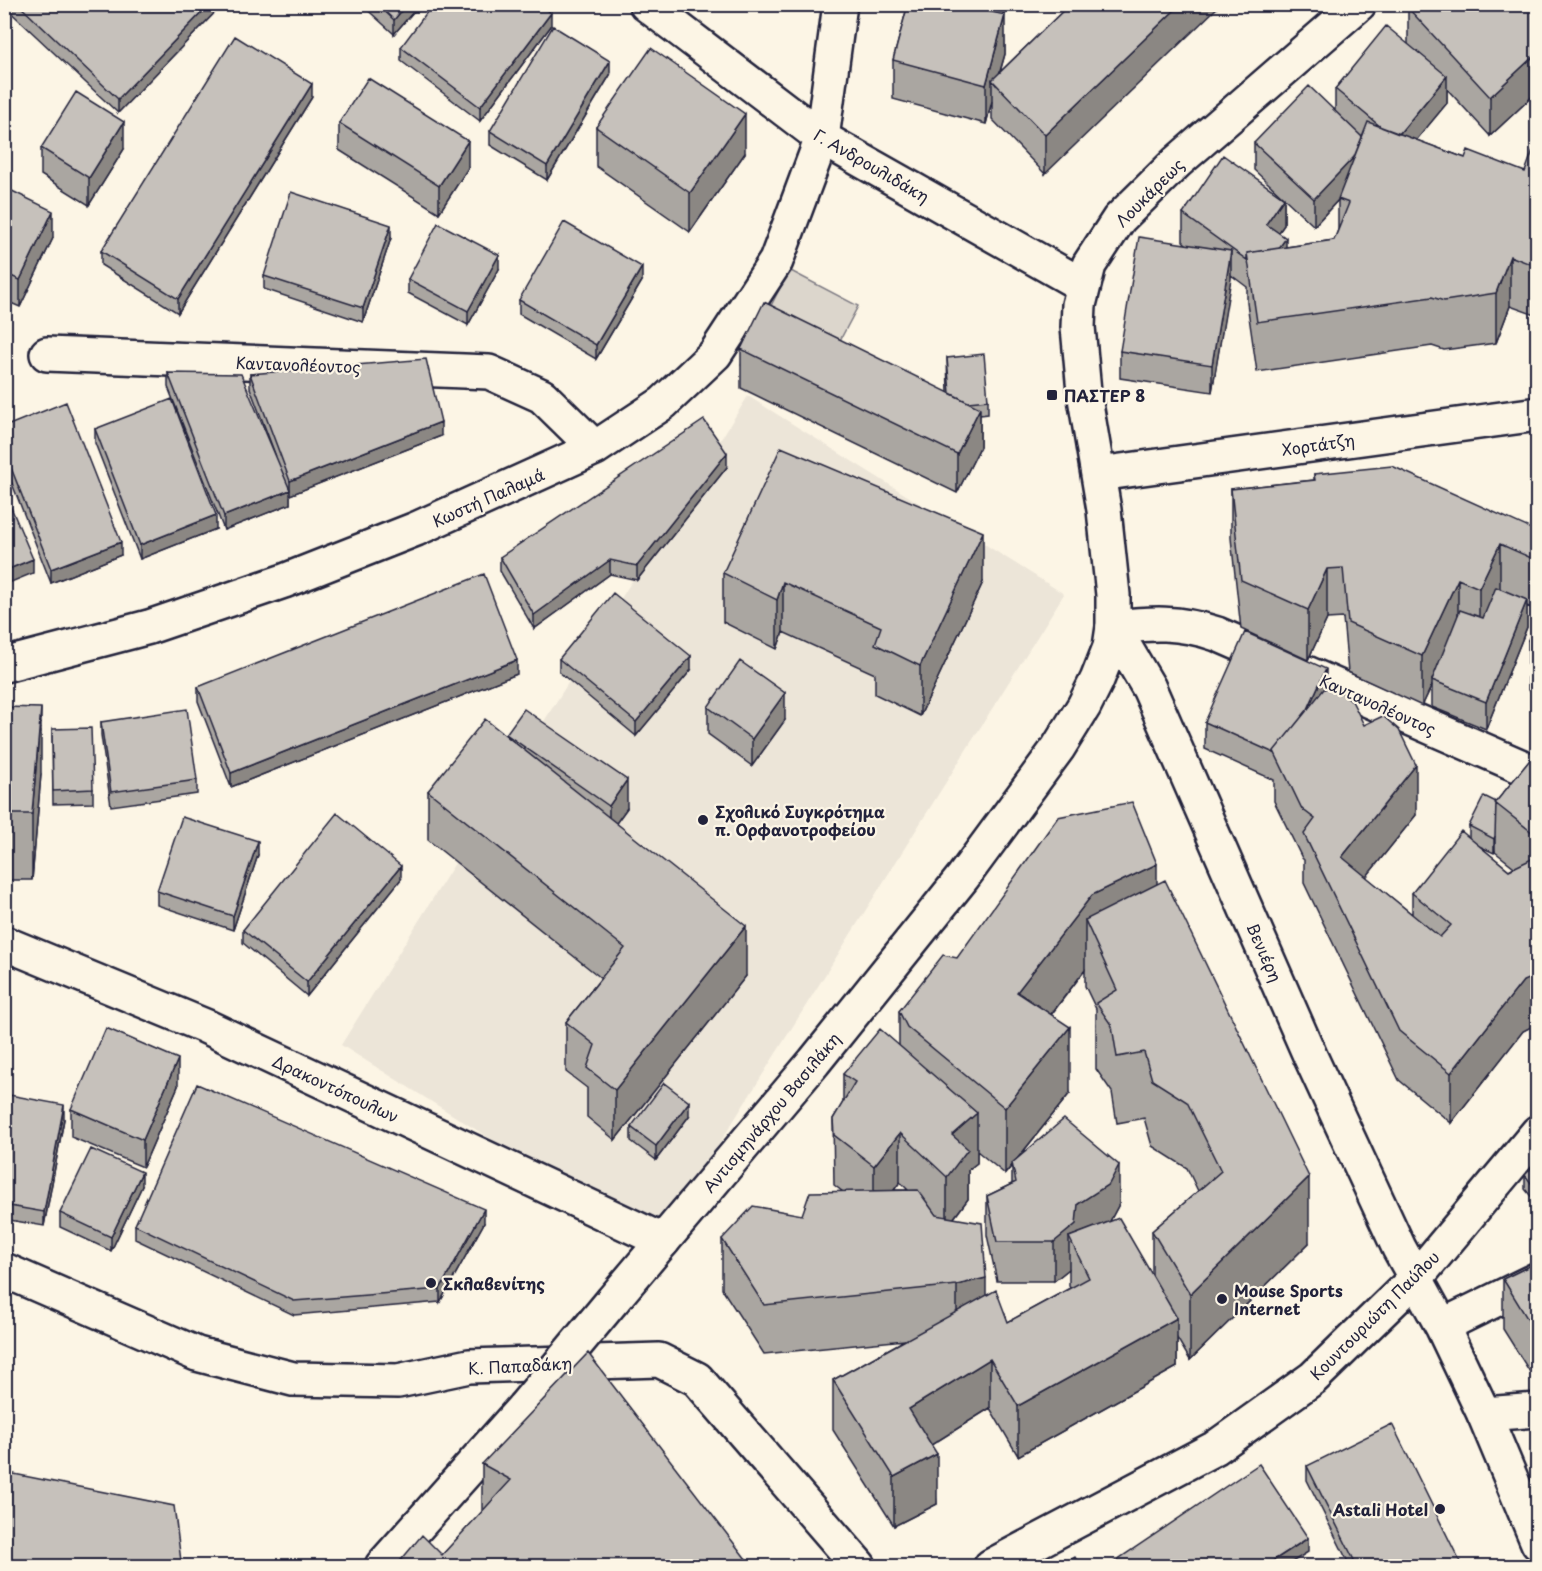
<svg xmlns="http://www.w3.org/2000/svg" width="1542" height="1571" viewBox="0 0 1542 1571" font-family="'Playpen Sans',sans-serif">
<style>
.built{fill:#ece5d8}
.green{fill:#dcd6cc;stroke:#7f7c84;stroke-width:1.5}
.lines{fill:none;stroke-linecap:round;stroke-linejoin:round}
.minor-casing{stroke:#22223b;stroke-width:38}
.tertiary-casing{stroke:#22223b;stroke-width:38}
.primary-casing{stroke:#22223b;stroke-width:38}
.minor{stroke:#fcf5e5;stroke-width:33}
.tertiary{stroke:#fcf5e5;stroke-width:33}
.primary{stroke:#fcf5e5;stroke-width:33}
.primary-bridge-casing{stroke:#22223b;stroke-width:38;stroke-linecap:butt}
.primary-bridge{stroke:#fcf5e5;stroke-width:33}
.wall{fill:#aaa6a1;stroke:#22223b;stroke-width:1.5;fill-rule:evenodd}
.shaded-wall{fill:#8b8783;stroke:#22223b;stroke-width:1.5}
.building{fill:#c6c1bb;stroke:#22223b;stroke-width:1.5}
.poi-dot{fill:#22223b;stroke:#fcf5e5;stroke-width:2}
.labels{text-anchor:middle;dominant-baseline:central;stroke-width:4.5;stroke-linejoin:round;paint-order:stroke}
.street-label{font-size:16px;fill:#22223b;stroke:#fcf5e5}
.poi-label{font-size:16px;font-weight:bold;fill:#22223b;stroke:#fcf5e5;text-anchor:start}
</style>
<rect width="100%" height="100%" fill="#fcf5e5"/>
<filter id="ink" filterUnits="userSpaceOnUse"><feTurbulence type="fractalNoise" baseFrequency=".0167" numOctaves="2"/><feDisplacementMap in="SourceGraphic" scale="12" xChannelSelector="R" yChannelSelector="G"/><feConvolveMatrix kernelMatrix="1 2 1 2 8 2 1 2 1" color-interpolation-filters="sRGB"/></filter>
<g filter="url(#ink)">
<path class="built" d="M748,396L1064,594L657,1243L341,1045Z"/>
<path class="green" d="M789,270L858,306L828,363L741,365Z"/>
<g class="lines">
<defs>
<path id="minor" d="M646,4L822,138L1082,285
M47,354L489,372L542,396L595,448
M1113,627C1152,623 1178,621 1217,634L1538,774
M4,665L149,627L284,581L416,529L595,448L663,403L715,354L776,261L822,138L840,4
M4,943L205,1026L663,1241
M4,1270L197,1354L293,1379L398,1381L469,1366L659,1360L697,1379L859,1566
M1484,1414L1538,1410"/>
<path id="tertiary" d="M1099,474L1538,414
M1113,627L1149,688L1311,1058L1399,1248L1442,1326L1484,1414L1538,1543
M1442,1326L1538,1279"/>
<path id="primary" d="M613,1300L814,1062L963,877L1058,748L1084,706L1097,680L1110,647L1113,627V595L1104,510L1084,392L1078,327L1079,305L1089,265L1119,219L1177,162L1359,4
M382,1566L524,1407
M991,1566L1215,1448L1313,1378L1416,1278L1538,1132"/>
</defs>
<use href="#minor" class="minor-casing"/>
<use href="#tertiary" class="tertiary-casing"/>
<use href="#primary" class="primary-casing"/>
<use href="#minor" class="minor"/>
<use href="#tertiary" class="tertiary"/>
<use href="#primary" class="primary"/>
<defs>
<path id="primary-bridge" d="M524,1407L613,1300"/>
</defs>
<use href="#primary-bridge" class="primary-bridge-casing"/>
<use href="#primary-bridge" class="primary-bridge"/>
</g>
<path class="wall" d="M4,4H223L118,113L4,6Z
M361,4H420L394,34Z
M908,4H1007L1004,15L1005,54L1000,72L1070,4L1045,174L992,119V101L986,124L893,99V60Z
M1538,4V91L1490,136L1447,89V103L1416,140L1465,158L1525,172L1538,149V316L1510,306L1496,343L1444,350L1432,346L1257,372L1247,303V287L1231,275L1212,392L1120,378V351L1187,245L1183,241V214L1283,197L1254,170V143L1335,110V89L1408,44V8ZM1284,198L1314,226L1338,200V230L1334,240L1286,247L1278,233L1284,225Z
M551,26L480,121L401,61V47Z
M610,75L547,180L490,145V131Z
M312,97L178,313L101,265V251Z
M339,123L468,168L439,213L339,150Z
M596,127L745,153L690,232L596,166Z
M41,148L124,149L89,205L41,175Z
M4,187L53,238L20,307L4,300Z
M391,238L363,322L264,289V276Z
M499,269L468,325L408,293V279Z
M642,281L596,359L519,314V300Z
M741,349L948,392L947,358L988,400V414L980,415V447L957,493L741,388Z
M168,373L275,454L250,388V374L441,436L290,495V493V504L224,530L168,387Z
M4,427L121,555L51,583L4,463Z
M95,429L216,529L140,559L95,443Z
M727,467L637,580L610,574L534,629L500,571V557Z
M1314,474L1538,532V611L1527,606V627L1486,729L1432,707V685L1422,706L1348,672L1343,618L1327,619L1308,660L1241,629L1231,538V489L1314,480Z
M723,573L983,582L920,716L875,694V674L783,632L777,649L723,622Z
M1538,620V694L1528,690V640Z
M559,659L691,670L636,736L559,672Z
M517,674L231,787L198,701V687Z
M1326,688L1364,725L1416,815L1366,877L1412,914V893L1469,837V826L1496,802L1538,750V1022L1535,1025L1523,1031L1451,1123L1399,1080L1304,883V860L1302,858L1274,801V780L1205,749V722ZM1479,846L1494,853L1495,850V852L1514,867L1509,870Z
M4,707L41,774L32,880H4Z
M708,707L785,720L752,766L708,734Z
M101,722L197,780V794L111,806L101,735Z
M52,729L93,789V803L53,804Z
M506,734L627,808L616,823L746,976L615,1140L587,1117V1088L566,1072V1022L601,978L428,840V791L506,735Z
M258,855L233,930L157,905V891Z
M401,879L307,996L243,943V930Z
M1157,884L1309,1243L1190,1360L1177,1338V1367L1018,1456L990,1408L931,1445L937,1504L894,1526L833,1430V1380L905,1340L764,1354L722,1289V1239L802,1215L843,1192L834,1185L833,1119L843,1103V1074L899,1045V1011L957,958ZM1085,970V986L1096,1009V1069L1112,1092L1117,1123L1144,1118L1152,1146L1187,1168L1198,1191L1152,1231V1275L1110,1221L1119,1204L1018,1158L1070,1093L1051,1015ZM977,1151L1005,1174L1012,1166V1184L987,1196V1235L997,1281H1054L1069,1269V1286L1070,1288L1008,1322L986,1296L954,1218L968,1199V1170L977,1163ZM900,1182L908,1190H894Z
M178,1086L143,1167L71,1137V1109Z
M4,1094L64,1119L44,1226L4,1219Z
M689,1116L656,1160L631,1141V1127Z
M1538,1161V1205L1525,1189V1175Z
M142,1186L111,1251L60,1227V1213Z
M484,1223L440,1302L294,1315L135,1239V1225Z
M1538,1262V1372H1530L1503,1329V1279Z
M482,1464L746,1566L442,1555L482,1512Z
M1307,1466L1462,1566H1350L1307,1480Z"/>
<path class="shaded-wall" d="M210,4H223L118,113V99Z
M407,4H420L394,34V20Z
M988,4H996V17L987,11Z
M1003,4H1007L1003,20Z
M1181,4H1221L1045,174V135Z
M551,13V26L480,121V107Z
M1005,15V54L996,85L992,80V101L986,124V85Z
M1538,52V91L1490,136V97Z
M610,61V75L547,180V166Z
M1447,76V103L1395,166V139Z
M312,84V97L178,313V299Z
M745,114V153L690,232V193Z
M124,122V149L89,205V178Z
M468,141V168L439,213V186Z
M1368,142L1338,200L1314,226V199Z
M1284,198V225L1266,251V224Z
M53,211V238L20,307V280Z
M391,225V238L363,322V308Z
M1286,238V266L1263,271Z
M1231,251V279L1212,392V365Z
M499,255V269L468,325V311Z
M1510,256V306L1496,343V293Z
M642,267V281L596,359V345Z
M980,408V447L957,493V454Z
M441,422V436L290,495V481Z
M727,453V467L637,580V566Z
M290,490V504L224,530V516Z
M216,515V529L140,559V545Z
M983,532V582L920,716V666Z
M121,542V555L51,583V569Z
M1500,544V594L1479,638V588Z
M33,559V573L4,585V571Z
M610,560V574L534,629V615Z
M1327,569V619L1308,660V610Z
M1458,579V628L1432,680V685L1422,706V656Z
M783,582V632L777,649V600Z
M1527,600V627L1486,729V702Z
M691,656V670L636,736V722Z
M517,660V674L231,787V773Z
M1326,669V696L1286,758Z
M785,693V720L752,766V739Z
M41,708V774L32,880V814Z
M1416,765V815L1342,907V857Z
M627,780V808L609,833V806Z
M1495,836V850L1494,853V839Z
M258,841V855L233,930V916Z
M1157,864V929L1085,920V970L1017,1058V992L1092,895Z
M401,866V879L307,996V982Z
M746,926V976L615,1140V1090Z
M1538,972V1022L1535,1025L1523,1031L1451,1123V1073L1523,981Z
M1070,1027V1093L1005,1174V1108Z
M178,1059V1086L143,1167V1140Z
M689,1102V1116L656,1160V1146Z
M64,1105V1119L44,1226V1212Z
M977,1113V1163L968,1170V1199L947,1227V1177L952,1135Z
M900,1133V1182L874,1216V1166Z
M1119,1165V1204L1109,1223L1069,1237V1269L1054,1281V1242L1078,1204Z
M142,1172V1186L111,1251V1237Z
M1309,1177V1243L1190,1360V1294Z
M484,1209V1223L440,1302V1289Z
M986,1278V1328L957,1335V1285Z
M1177,1318V1367L1018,1456V1406Z
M990,1359V1408L909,1459V1409Z
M937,1454V1504L894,1526V1477Z
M1308,1538V1552L1286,1566H1265Z
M746,1559V1566H730Z"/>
<path class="building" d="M18,4H210L118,99Z
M377,4H407L394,20Z
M433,4H540L551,13L480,107L401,47Z
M908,4H988L987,11L1005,15L986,85L893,60Z
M1070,4H1181L1045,135L992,80Z
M1411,4H1538V52L1490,97L1408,8Z
M553,26L610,61L547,166L490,131Z
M1386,26L1447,76L1399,134L1381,127L1335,89Z
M235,36L312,84L178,299L101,251Z
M651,48L745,114L690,193L596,127Z
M368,78L468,141L439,186L339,123Z
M1309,86L1362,137L1354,157L1314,199L1254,143Z
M76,92L124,122L89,178L41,148Z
M1368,122L1465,158L1468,150L1525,172L1533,150L1538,149V267L1510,256L1496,293L1444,301L1432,297L1257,322L1247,253L1334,240L1349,203L1338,199Z
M1223,155L1284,198L1266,224L1286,238L1279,248L1247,253V260L1183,214Z
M4,187L53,211L20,280L4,273Z
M291,192L391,225L363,308L264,276Z
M564,222L642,267L596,345L519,300Z
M438,223L499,255L468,311L408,279Z
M1139,237L1231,251L1212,365L1120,351Z
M764,302L980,408L957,454L741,349Z
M984,354L988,400L968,402L950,393L947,358Z
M426,359L441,422L290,481L250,374Z
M168,373L241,374L290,490L224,516Z
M172,399L216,515L140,545L95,429Z
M66,402L121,542L51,569L4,450V427Z
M704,420L727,453L637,566L610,560L534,615L500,557Z
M781,447L983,532L920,666L875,644L881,627L783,582L777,600L723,573Z
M1392,466L1538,532V561L1500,544L1479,588L1458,579L1422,656L1348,623L1343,568L1327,569L1308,610L1241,580L1231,489L1315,480L1314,474Z
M4,491L33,559L4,571Z
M484,574L517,660L231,773L198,687Z
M1496,587L1527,600L1486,702L1432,680L1460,610L1483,618Z
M613,593L691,656L636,722L559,659Z
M1538,620V644L1528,640Z
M1245,632L1326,669L1308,709L1274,751V753L1205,722Z
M740,661L785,693L752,739L708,707Z
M1333,685L1352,701L1364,725L1383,716L1399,730L1416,765L1342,857L1440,937L1451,925L1412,893L1461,831L1509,870L1538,856V972L1535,976L1523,981L1451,1073L1399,1031L1304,834L1315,819L1302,809L1274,751L1324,689Z
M4,707L41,708L32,814H4Z
M187,709L197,780L111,792L101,722Z
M524,709L627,780L609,806L506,734Z
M485,719L746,926L615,1090L587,1068L595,1045L566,1022L625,948L428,791Z
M91,728L93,789L53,791L52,729Z
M1538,750V837L1495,803Z
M1484,796L1496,802L1495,836L1494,839L1469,826Z
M1132,802L1157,864L1092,895L1017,992L1070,1027L1005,1108L907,1027L899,1011L943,955L957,958L1058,817Z
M337,813L401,866L307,982L243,930Z
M182,817L258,841L233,916L157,891Z
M1165,880L1309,1177L1190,1294L1152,1231L1221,1171L1187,1102L1152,1080L1144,1052L1117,1057L1112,1026L1096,1003L1117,990L1085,920Z
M106,1028L178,1059L143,1140L71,1109Z
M880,1029L977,1113L952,1135L968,1149L947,1177L900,1133L874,1166L834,1135L833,1119L855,1082L843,1074Z
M664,1083L689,1102L656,1146L631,1127Z
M197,1084L484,1209L440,1289L294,1301L135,1225Z
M4,1094L64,1105L44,1212L4,1205Z
M1064,1119L1119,1165L1109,1184L1078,1204L1076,1224L1054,1242H997L987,1196L1016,1182L1012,1163Z
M91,1149L142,1172L111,1237L60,1213Z
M1538,1161V1192L1525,1175Z
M918,1190L936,1215L982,1223L986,1278L957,1285L764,1305L722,1239L753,1206L802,1215L810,1192Z
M1119,1218L1177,1318L1018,1406L990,1359L909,1409L937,1454L894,1477L833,1380L996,1290L1008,1322L1089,1278L1069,1237Z
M1538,1262V1322L1530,1323L1503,1279Z
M588,1353L746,1559L730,1566H396L422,1535L442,1555L511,1480L482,1464Z
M1392,1424L1462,1566H1357L1307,1466Z
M1259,1464L1308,1538L1265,1566H1117L1114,1562Z
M4,1472L174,1506L181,1561L176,1566H4Z
M1075,1557L1080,1566H1060Z"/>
</g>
<g class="poi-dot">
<rect x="1046" y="389" width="12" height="12" rx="3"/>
<circle cx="703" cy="820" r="6"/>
<circle cx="431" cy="1283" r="6"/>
<circle cx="1222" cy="1299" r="6"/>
<circle cx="1440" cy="1509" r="6"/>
</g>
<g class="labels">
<g class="street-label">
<text transform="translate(872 165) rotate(30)">Γ. Ανδρουλιδάκη</text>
<text transform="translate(1149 192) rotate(-45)">Λουκάρεως</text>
<text transform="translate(298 364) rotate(2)">Καντανολέοντος</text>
<text transform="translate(1318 444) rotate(-8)">Χορτάτζη</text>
<text transform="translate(488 497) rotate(-24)">Κωστή Παλαμά</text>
<text transform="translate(1378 704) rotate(24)">Καντανολέοντος</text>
<text transform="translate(1265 952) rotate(66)">Βενιέρη</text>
<text transform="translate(336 1088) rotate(25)">Δρακοντόπουλων</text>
<text transform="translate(771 1112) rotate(-50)">Αντισμηνάρχου Βασιλάκη</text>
<text transform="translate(1374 1315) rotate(-45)">Κουντουριώτη Παύλου</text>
<text transform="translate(520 1365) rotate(-3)">Κ. Παπαδάκη</text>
</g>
<g class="poi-label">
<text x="1064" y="395">ΠΑΣΤΕΡ 8</text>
<text x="715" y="811">Σχολικό Συγκρότημα<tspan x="715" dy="18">π. Ορφανοτροφείου</tspan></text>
<text x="443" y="1283">Σκλαβενίτης</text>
<text x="1234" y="1290">Mouse Sports<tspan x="1234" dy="18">Internet</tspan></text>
<text x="1428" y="1509" text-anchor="end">Astali Hotel</text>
</g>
</g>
<rect width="1542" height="1571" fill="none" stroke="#fcf5e5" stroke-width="24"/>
<rect x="12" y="12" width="1518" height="1547" fill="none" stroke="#22223b" stroke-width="2" filter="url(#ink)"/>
</svg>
